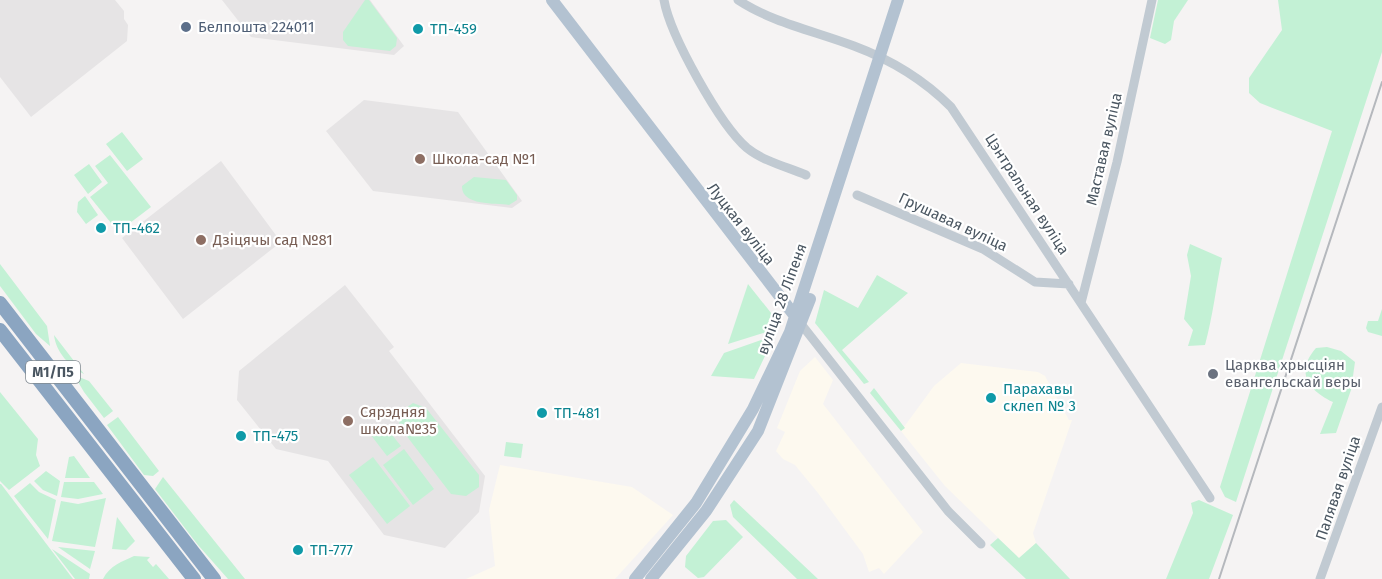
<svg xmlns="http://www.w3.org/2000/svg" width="1382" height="579" viewBox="0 0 1382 579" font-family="'Fira Sans',sans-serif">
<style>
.commercial{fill:#fdf9ef}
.education{fill:#e6e4e5}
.green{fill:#c3f1d5}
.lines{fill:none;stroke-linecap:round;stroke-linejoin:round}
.minor{stroke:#c1cad2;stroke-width:9}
.major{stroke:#b3c2d1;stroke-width:12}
.highway{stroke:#8ba5c1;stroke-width:14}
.rail{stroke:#b5b8bd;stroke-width:2}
.service-dot{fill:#5c6f8a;stroke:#fff;stroke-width:2}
.culture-dot{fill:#0f9aa8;stroke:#fff;stroke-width:2}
.education-dot{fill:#8d6e63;stroke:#fff;stroke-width:2}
.worship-dot{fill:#6b7280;stroke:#fff;stroke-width:2}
.labels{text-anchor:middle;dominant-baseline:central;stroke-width:4.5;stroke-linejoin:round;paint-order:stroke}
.shield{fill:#fff;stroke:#808990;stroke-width:1.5}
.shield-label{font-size:14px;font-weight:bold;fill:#4a5661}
.service-label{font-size:15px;fill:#4e5e75;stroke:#fff;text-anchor:start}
.culture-label{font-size:15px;fill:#0d838f;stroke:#fff;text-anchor:start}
.street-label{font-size:15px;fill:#4a5661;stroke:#fff}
.education-label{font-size:15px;fill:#785e54;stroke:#fff;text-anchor:start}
.worship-label{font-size:15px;fill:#5b616d;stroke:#fff;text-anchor:start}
</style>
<rect width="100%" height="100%" fill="#f5f3f3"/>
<path class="commercial" d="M815,357L833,380L823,404L923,532L884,574L879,568L869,572L863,554L818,493L795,465L783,459L776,451L785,432L777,428L800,371Z
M961,363L1038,372L1045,376L1069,420H1072L1033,533L1036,543L1019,558L945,486L901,431L934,386Z
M500,465L632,487L673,515L615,579H466L495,566L489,510Z"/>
<path class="education" d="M0,0H115L124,11V19L128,25L127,41L31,117L0,77Z
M222,0H370L404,46L394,55L251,37Z
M364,100L458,112L522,201L512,208L373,191L326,131Z
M221,161L281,242L183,319L122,238Z
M345,285L394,347L389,351L485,476L479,512L445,548L384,535L328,461L276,449L237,400L239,371Z"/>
<path class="green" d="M365,0H369L397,38L396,46L390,51L348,46L343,40V32Z
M1158,0H1188L1174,21L1171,40L1165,44L1150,38Z
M1278,0H1382V52L1236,502L1225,497L1220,487L1332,131L1260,103L1249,93V78L1282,30Z
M122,132L143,159L127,171L106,144Z
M110,155L151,207L122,229L115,228L90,197L108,183L95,166Z
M89,164L102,182L88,194L74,175Z
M474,177L506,180L517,195V200L509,205C495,203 461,206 462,186Z
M85,196L98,215L86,224L77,212L78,202Z
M1190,244L1222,258C1216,287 1213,315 1205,345L1188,346L1193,330L1184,319L1191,276L1187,255Z
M0,264L47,326L50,346L36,334L0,286Z
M877,275L908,293L842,350L869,382L864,384L815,323L824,290L858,308Z
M748,284L779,323L776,329L728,344Z
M1382,309V336L1368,332L1366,328L1368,321H1378Z
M54,335L84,374C69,366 56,352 54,335Z
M775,335L754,379L711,376L724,353Z
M1327,347L1341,351L1355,362L1351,390L1336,433L1320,434L1333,402C1308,390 1295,372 1316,348Z
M74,375L89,381L113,411L104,418L84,392Z
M874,388L905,428L901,431L870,393Z
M0,392L38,439L36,455L40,466L9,490L0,481Z
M413,403L426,408L479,475V487L466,496L451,494L399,426L400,412Z
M118,417L159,471L153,476L144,475L107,425Z
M383,424L401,446L387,456L370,434Z
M506,442L523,444L521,458L504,456Z
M404,449L434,489L413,505L383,465Z
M74,456L90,478H65L69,457Z
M373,457L410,506L387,524L349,475Z
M46,471L60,481L57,496L43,490L34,481Z
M163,477L245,579H228L198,545L155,489Z
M64,482H94L103,494L78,499L61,497Z
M30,483L39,492L56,500L48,539L14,496Z
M0,484H1L73,579H0Z
M106,498L95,547L52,541L61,501L78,504Z
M734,500L818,579H797L733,517L730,505Z
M1199,500L1233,515L1209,579H1166L1193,513L1191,503Z
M117,517L135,541L126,550L112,549Z
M726,520L743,537L704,577L698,578L685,567L686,556L713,521Z
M998,538L1019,558L1036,543L1070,579H1026L990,545Z
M58,547L95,551L90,569Z
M52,549L90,574L89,579H75Z
M134,556L150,557L147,560L153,567L156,564L169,579H103C109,566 123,561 134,556Z"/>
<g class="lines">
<path class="minor" d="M664,0C670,35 720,125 747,148C763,161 787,167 806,175
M738,0C773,23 815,31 854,46C889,59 924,80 951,107L1210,498
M857,195L983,249L1035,282L1069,284
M1081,303L1117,162L1152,0
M801,324L948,511L981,544
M1320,579L1382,407"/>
<path class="major" d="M552,0L798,320
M635,579L696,503L753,409L790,332L898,0
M651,579L706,511L758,431L810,299"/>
<path class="highway" d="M0,303L214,579
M0,330L194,579"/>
<path class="rail" d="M1219,579L1382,82"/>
</g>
<circle class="service-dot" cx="186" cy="27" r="6"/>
<g class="culture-dot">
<circle cx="418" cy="29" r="6"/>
<circle cx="101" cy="228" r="6"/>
<circle cx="991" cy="398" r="6"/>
<circle cx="542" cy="413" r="6"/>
<circle cx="241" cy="436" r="6"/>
<circle cx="298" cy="550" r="6"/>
</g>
<g class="education-dot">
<circle cx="420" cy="159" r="6"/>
<circle cx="201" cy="240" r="6"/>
<circle cx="348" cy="421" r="6"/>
</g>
<circle class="worship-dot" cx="1213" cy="374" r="6"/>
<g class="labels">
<rect class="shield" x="26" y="361" width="54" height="22" rx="4.5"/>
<g class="shield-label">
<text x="53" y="372">М1/П5</text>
</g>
<g class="service-label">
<text x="198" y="27">Белпошта 224011</text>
</g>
<g class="culture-label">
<text x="430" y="29">ТП-459</text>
<text x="113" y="228">ТП-462</text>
<text x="1003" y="389">Парахавы<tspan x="1003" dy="17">склеп № 3</tspan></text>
<text x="554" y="413">ТП-481</text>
<text x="253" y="436">ТП-475</text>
<text x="310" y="550">ТП-777</text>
</g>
<g class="street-label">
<text transform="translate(1104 149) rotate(-77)">Маставая вуліца</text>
<text transform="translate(1027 194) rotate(57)">Цэнтральная вуліца</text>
<text transform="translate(953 222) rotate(25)">Грушавая вуліца</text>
<text transform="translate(741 224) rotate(52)">Луцкая вуліца</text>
<text transform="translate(782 299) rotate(-70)">вуліца 28 Ліпеня</text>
<text transform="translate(1338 488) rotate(-71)">Палявая вуліца</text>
</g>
<g class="education-label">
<text x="432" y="159">Школа-сад №1</text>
<text x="213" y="240">Дзіцячы сад №81</text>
<text x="360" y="412">Сярэдняя<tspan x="360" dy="17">школа№35</tspan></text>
</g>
<g class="worship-label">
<text x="1225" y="365">Царква хрысціян<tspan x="1225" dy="17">евангельскай веры</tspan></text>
</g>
</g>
</svg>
